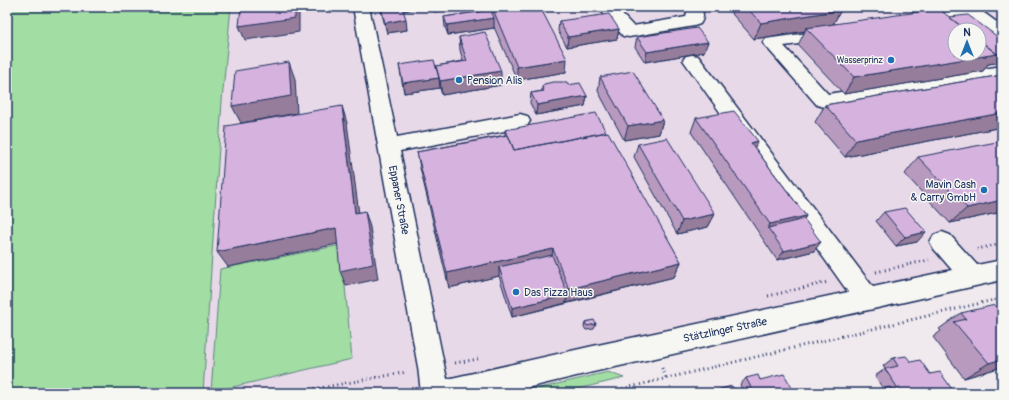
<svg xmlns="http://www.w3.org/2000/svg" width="1009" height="400" viewBox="0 0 1009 400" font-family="Pangolin,sans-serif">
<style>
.built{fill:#e8d9e9;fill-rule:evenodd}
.green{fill:#a2dda3;stroke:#5e8680}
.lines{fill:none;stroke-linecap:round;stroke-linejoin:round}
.minor-casing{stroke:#1b2f5e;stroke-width:3}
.path{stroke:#1b2f5e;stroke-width:3;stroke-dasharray:1 3.5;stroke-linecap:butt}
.minor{fill:#f6f6f2;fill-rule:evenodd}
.wall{fill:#b89abf;stroke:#1b2f5e}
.shaded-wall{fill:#967d9b;stroke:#1b2f5e}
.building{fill:#d6b3de;stroke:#1b2f5e}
.poi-dot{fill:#1f6fb2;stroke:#f6f6f2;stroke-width:1.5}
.labels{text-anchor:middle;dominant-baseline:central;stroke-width:3;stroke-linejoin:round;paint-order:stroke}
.far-poi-label{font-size:9px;fill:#1b2f5e;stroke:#f6f6f2;text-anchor:end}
.poi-label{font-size:11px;fill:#1b2f5e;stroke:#f6f6f2;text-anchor:start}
.street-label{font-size:11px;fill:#1b2f5e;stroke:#f6f6f2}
</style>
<rect width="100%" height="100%" fill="#f0e9ee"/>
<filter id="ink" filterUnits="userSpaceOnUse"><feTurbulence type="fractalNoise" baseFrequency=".025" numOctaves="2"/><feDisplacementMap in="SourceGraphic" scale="8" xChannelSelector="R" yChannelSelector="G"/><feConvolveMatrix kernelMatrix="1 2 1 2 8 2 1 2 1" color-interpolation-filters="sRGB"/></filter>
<g filter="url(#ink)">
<path class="built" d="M231,7H1002V270L448,393H203L222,101ZM955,30H979V54H955Z"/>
<path class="green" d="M7,7H231L222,101L203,393H7Z
M341,245L352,359L211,392L220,269Z
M608,372L624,378L560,393H530L532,390Z"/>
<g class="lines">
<defs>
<path id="minor" d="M353,7H369L397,137L520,114L527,116L530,121L527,126L520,128L400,151L447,379L593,346L848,292L683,60L686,56L692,55L698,56L873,287L952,270L934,249L930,242L934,235L942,232L950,235L977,265L1002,260V280L593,372L506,393H421L418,367Z
M598,7H615L633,26L686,17L687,11L684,7H700C704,12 704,19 700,24L694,26L629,37L623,36Z
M958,7H976L1002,26V39L996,38L971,18L919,26L913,24L911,21L913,18L919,16L960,10Z
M830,30L836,31L838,35L836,39L784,46L828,94L1002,66V78L824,107L817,105L763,43L766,39L772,38Z"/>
</defs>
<use href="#minor" class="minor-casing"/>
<path class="path" d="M977,249L1002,244
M876,272L929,260
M768,296L828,282
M455,363L478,359
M662,368L666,378
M292,393L407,372
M605,393L1002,298"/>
<use href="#minor" class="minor"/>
</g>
<path class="wall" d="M380,7H425L403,11L407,30L387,33Z
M486,7H540L566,72L517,80L494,27V28L448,35L445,27L444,17L488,10Z
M620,7H661L624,13Z
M726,7H837L841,10L833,24L949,17L1002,40V62L988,64L983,71L844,94L798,45L805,31L754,39Z
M559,21L619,29L617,39L567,47L558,31Z
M459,37L501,85L442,95L440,88L404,93L399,65L437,69L436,66L463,61L460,50Z
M637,37L704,52L645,62L635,47Z
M1002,75V127L845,157L815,122L825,105Z
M600,77L663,120L659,134L624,140L598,91Z
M568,85L587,96L585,106L536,115L530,103L531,93L542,91V87Z
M696,118L755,148L806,216L804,219L814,251L777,260L691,132Z
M505,130L606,132L681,262L674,277L512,317L499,276L449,288L420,168L417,152L505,135Z
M638,144L715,214L708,227L677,234L634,157Z
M918,157L1002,212L950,223L905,174Z
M884,212L917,242L896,246L876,221Z
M1002,309V367L964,378L933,337L941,331L939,329L961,313Z
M585,322L596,324L594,329L586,330L584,327Z
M893,358L911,362L930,374L954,392L951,393H870L874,391L883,389L875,376L885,369L883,366Z
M746,378L760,380L795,393H744L740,385Z"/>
<path class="shaded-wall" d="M295,7H299V32L245,40L239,26Z
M401,7H425L401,11Z
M434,7H464L434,12Z
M625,7H661L624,13Z
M841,10L832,26L806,28L805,31L754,39L761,23Z
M494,18V28L448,35L447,25Z
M406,19L407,30L387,33L385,23Z
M619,29L617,39L567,47L568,37Z
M708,42L704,52L645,62L647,52Z
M1002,53V62L988,64L983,71L844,94L854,77Z
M567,59L566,72L517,80V67Z
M289,62L295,79L297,113L241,123L232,106Z
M501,71V85L442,95L440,81Z
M439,78L440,88L404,93L403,83Z
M587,96L585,106L536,115L537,105Z
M342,106L347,123L361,229L355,213Z
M1002,113V127L845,157L856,140Z
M663,120L659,134L624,140L628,126Z
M758,141L751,155V143Z
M1002,200V212L950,223L967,208Z
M365,211L370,227L378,279L346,286L340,271Z
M715,214L708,227L677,234L682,221Z
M806,216L797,229L768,228L770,224Z
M336,228L342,243L228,267L217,252Z
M926,232L917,242L896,246L905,237Z
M821,242L814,251L777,260L784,251Z
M553,249L551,264L499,267V276L449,288L447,273Z
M681,262L674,277L566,303L569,289Z
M568,295L566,303L512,317V308Z
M1002,359V367L964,378L989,363Z"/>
<path class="building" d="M241,7H295V18L239,26Z
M381,7H402L406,19L385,23Z
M492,7H540L567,59L517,67Z
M746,7H837L841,10L761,23Z
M939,9L966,30H955V54H979V40L997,54L854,77L806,28Z
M491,10L494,18L447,25L444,17Z
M609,14L619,29L568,37L559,21Z
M968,15L1002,40V53L997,54L979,40V30H966L949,17Z
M697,28L708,42L647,52L637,37Z
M485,32L501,71L440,81L436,66L467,61L459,37Z
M434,60L439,78L403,83L399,65Z
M289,62L291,96L232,106L235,71Z
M633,71L663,120L628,126L600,77Z
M1002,75V113L856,140L825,105Z
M553,82H567L568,85L580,83L587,96L537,105L531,93L544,91L542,87L544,84Z
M342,106L355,213L365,211L373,264L340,271L336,228L217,252L226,126Z
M734,111L758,141L751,143L806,216L770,224L696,118Z
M596,113L606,132L514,150L508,135H507L505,130Z
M608,132L681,262L569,289L553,249L447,273L417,152L508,135L514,150Z
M667,138L715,214L682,221L638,144Z
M1002,141V200L967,208L918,157Z
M905,208L926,232L905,237L884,212Z
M804,219L821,242L784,251L768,228Z
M552,255L568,295L512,308L499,267Z
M995,305L1000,310L1002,309V359L989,363L954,322L966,319L961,313Z
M594,320L596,324L587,326L585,322Z
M906,356L911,362L920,360L930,374L940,372L954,392L948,393H901L885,369L898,366L893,358Z
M784,374L795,393H754L746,378L758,375L760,380Z
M732,386L736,393H705Z
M890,387L893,393H875L874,391Z"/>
</g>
<g class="poi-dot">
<circle cx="891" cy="60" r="4"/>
<circle cx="459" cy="80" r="4"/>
<circle cx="984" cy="190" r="4"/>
<circle cx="516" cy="292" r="4"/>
</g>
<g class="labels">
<g class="far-poi-label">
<text x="883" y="60">Wasserprinz</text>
</g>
<g class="poi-label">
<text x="467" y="80">Pension Alis</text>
<text x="976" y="184" text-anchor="end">Mavin Cash<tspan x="976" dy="13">&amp; Carry GmbH</tspan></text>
<text x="524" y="292">Das Pizza Haus</text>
</g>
<g class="street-label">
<text transform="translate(399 200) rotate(79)">Eppaner Straße</text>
<text transform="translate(725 330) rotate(-12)">Stätzlinger Straße</text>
</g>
</g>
<rect width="1009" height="400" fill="none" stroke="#f6f6f2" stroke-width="24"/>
<rect x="12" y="12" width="985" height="376" fill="none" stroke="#1b2f5e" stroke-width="1.5" filter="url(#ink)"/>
<g transform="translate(967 42)"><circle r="19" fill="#f6f6f2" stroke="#9ea6b7"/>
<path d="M0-3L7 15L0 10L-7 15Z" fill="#1f6fb2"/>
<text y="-6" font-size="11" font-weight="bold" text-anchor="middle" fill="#1b2f5e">N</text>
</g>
</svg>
